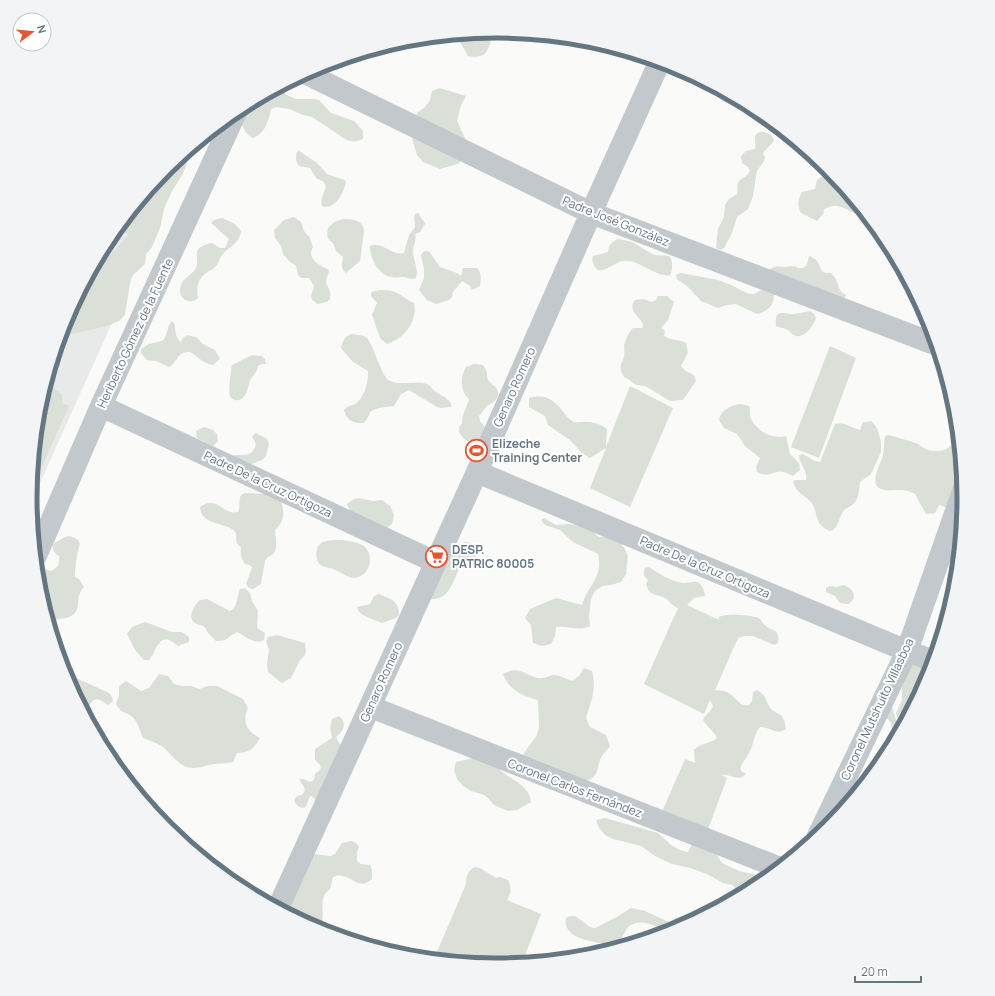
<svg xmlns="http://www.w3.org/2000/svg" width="995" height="996" viewBox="0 0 995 996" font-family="Manrope,sans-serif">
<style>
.built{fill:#e8e9e9}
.green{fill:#dadfd7}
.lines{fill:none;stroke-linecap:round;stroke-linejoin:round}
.minor{stroke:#c3c8cc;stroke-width:22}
.labels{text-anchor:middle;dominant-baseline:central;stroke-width:4;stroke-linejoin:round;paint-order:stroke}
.street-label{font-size:12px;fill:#657683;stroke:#fff}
.poi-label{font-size:12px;font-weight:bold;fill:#657683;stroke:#fff;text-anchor:start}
.rim{fill:none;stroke:#657683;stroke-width:5}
</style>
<rect width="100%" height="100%" fill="#fafaf8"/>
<path class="built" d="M190,149L31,503L30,498L39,407L66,319L109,238L167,167Z"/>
<path class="green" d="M494,31C488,47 490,60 468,56L459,40L453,35Z
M278,88L287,95L296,99H314L319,100L331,113L354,121L363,131V139C356,142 351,142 345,139L312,117L303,115L289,109L276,107L271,109C269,120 265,134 253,138C243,134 240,119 239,108Z
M440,88L466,96L461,105L457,121L465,138L466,147L464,156L458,164L440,169L423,162L417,155L412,138L411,128L413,119L418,112L425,107L430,100L432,91Z
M760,132C768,132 772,134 774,141L763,153L765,157L764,161L757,171L756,176L753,196L748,209L737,217L732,233L724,248L720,250L716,248L718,229L724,217L725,205L729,199L737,194C738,190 737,186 738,183C740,178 748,177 750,171L748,167L742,163L741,156L746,151L755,149C757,142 751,135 760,132Z
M203,138L201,143L193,149L188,157L186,166L182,175L172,191L164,209L160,228L152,247L146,254L145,264L131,277L125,315L119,321L110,325L82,332L61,336L66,319L98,258L110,255L129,235L121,229V224L167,167Z
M299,151L317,163L327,174L345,180L346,183C343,193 335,211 322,206C319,194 329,191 324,182L316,178L310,168L299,166C296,162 295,157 297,152Z
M821,177H830L838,179L869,218C861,221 845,204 833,206C830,206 827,208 824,209L823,214L817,221L801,213C797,205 798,199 802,192L815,189L817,180Z
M419,213C420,218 424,220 425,224L420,232L415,234C417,241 413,245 413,251C413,260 419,269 416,278C411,280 409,278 404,277C400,277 395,278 391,277C378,275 370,258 370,246C381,240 391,256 404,253L409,235L415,227V223L414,218L415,214Z
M293,217L297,219L301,222L304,231L310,238L313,247C306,260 320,265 329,270C329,274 325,279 326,283C329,290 331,290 330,299L327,302L318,304C307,297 312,296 314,286L309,278H301L298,275L296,266L289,261L283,254L281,246L275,238L274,230L284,220Z
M222,218L235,224L241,231C238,246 230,245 222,255C219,260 218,265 214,268C213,269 209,271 209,271C198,278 196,286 198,298C188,307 176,296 181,285C184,277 192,275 196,268C201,258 188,248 212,243L220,248H225L229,239L211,223L214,220Z
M343,219C353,219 363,220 364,231L360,261L346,273C340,268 342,264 343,257L336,251L333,243C326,239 327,235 328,228L334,222Z
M619,239L632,242L654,255L669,256C673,260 673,270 670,275C656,278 639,259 623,261C615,261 599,279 594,265C592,262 592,259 593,256L608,252C608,246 613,240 619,239Z
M424,251H429L440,267L457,273L461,276L463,268H477C482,274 481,279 480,286L472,290L470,286L462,281L453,292L452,297L449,300L436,304L427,300L419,290L424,278V269L421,255Z
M809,256C811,257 813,258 815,259C822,264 817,274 831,273C838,280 837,284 841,292L846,295L844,299L769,270C775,265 778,267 785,267C788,267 792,266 795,266L798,268H803L807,265Z
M681,273L718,280L731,285L749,294H754L761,290L774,294C774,306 768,311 757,314L736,304L727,305L718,308L701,301L688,287L677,279L676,275Z
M380,290C397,289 400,296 414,303C418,321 404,339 387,344L380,338L372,315L377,303L371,296V292Z
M658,296H667L674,302L668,320L661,328L665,331L664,336C671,341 679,339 686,343L688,353L681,366C683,368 685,371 688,372C693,375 695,375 696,381L683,400L670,401L645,386L636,385L628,379L624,377C617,365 622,366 624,356C625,352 624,349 624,346C625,340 629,332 633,328H642L643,324C639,316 627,310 635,300L644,299L652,302L656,300Z
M810,311L814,314L816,318C814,325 805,338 796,336C792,335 791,332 788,330C785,328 780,328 776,326C775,312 778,312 790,314C796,314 804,312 810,311Z
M172,321L175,325C175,332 176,338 181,342L183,338L187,335L196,337L203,344L215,350L220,359L213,365C203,364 199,357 190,352C176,352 179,361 169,367L156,361L147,360L141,353V349L149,344L162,341L165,338L169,325Z
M351,334L364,336L368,339C374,349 381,372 387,379C395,387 416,380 427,384C431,385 432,390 436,392C442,396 445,396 451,403V407L441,408L437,407L409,390L401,394L394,406L379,408L371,411L367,419L364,423C353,424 346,420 344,410C347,406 351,406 355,404C364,399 369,380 368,371L353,362L341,348C343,341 344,337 351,334Z
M830,346L856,358L819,458L791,447Z
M252,355L262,356L265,359L266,364H262L258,366C257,373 253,375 250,380C248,385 248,391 245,395C243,398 241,400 238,400C235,401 231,399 230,396C228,393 231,369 232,365Z
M474,364L483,365C489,373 486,374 488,380C490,384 495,385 497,389C501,399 493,402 487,406C484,409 482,413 479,416L480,421L486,429L481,441C471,445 464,441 459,432V427L462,424C462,414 466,409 469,399C460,391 460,377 466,367Z
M47,382L62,394V403L69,406L39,473L35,485L31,492L39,407Z
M630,386L673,408L630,507L590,488L606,448L590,458L582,453L570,440L548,425L545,416L529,407V398C543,394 552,398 561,409C565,414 569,420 574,422C576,423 579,422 581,422C591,422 598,422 607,429L606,447Z
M740,404L749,406C751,411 749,415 751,419C757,431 773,440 786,436L790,454L799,463L800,470L793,476C790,475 787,473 784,472C774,469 769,479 757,472L756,467L760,458L745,446L737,434L724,428L719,420C721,409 731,406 740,404Z
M871,421L877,428L881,442V452L871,474L860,482C859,490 859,500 852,505C850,507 846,508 844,510C839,515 837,540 823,527C815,521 817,509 811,502C804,495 796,492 793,482L795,480H806C808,468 799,466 799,455L803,454L815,461L820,462L835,424C843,421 852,428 860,430L863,422H867Z
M958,426L964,487L948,508L939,505L935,513L926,514L915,494C904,488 896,491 884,490C866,487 881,464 883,455C884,449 884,442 885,436L889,435C898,438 907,440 916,443C919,444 921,447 924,448C934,454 951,452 955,439C957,435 957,430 958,426Z
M204,427L213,430L217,434L218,441L213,446L197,438L196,431Z
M256,433L267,439L269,444L266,456L262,460L251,464L249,467L229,456C242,453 251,460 256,444L252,436Z
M245,493L264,494L281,500C284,514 286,519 275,530C276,540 279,554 268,557L265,561L261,584L253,589L249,588L246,584L252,567L249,565L245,564C241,559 240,553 241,547C232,541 240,533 232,529C220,522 201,524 200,507C218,494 222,516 238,512C241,506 238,501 241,495Z
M359,498L373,501L382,500L390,506L394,515L392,524L385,529L352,516L347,504L354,499Z
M544,518L556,525L569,524L588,528L599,537H608L617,540L624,547L628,556L626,574L621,582L611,585L602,586L595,591L591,599L589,616L590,626C578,632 570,625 556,627L555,636L551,644L542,646L533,643L531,625L525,618L530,609L556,598L582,605C588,586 604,576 598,554L573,542L560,530L545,525L541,520Z
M70,536L78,540L80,544C78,548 74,573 75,577L79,579L84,587C75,596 81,607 74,614C68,620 57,617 50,623L57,636L56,646L39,589L37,568H43L51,571C58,568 60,563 59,556C54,553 52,550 53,544L65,537Z
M342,540C348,541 360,542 365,547C374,556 370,574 358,577C355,578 351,578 349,577C342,574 337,569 329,568C327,567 323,567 321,565C314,561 315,545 323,542C329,540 336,540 342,540Z
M466,542C480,543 479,560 469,566C466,567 462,568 459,569C453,582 448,602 429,599L449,546Z
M649,567C660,574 671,582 684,583C689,583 693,581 697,582C703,585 704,590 705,596L694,598L687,605L719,620V617C726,613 751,615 759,618C761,620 763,624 766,626C774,632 780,629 778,643L774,645L753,636H744L738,638L715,690C720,690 726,691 730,694C737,699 740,707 749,705L752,701L753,692L757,690C767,695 766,704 772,710C776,713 782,714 784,720C785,722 785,726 786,729C776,736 770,727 760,727C754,734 754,743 750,751C748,757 742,762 740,768L742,772L746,774C738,783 730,773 721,775L727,778L707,832L662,812L685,759L695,763L694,750C700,743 710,744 717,738C714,731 707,727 703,720C705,714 711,712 713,706L710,700L704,714L644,684L678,608C672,606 670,601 665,598C657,594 649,596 646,584L648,580C643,576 643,573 645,568Z
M843,585C850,587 854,590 854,598L849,604L840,603L835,596L826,592V588L830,586L837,587Z
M245,588L250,593L252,601L258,611L257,628L265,633L264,640C254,645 246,636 237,632C228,636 228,642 216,641L208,633L205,627C202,625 198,625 195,623C187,618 194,605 200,600L207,599L230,611L235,607L240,589Z
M379,594C390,599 399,600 399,615L396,618L382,623C374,619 359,617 357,607L370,604L374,596Z
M145,622L172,632H181L185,634L189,637V642L178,646C159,629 158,649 149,660H144L135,650L127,634L132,627Z
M277,635L305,643L306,652L304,656L300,660L291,678L282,683L268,672L267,664L269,650L266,641L268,637Z
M934,661L929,677L906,721L898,719L896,713L902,700V684L905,665Z
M584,668L592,671C597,689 591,701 586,718L590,727L606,735L610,746C606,751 601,756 599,763C596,774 597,777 584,782L522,756L537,735L539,727L538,700C522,696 509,690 503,674C522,665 522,675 538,678C545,679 548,676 554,675C559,675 567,679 572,681L579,676Z
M65,673L109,693L112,697L113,701L108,705C89,692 96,705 83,709Z
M159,674L168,676L174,684L182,686H191L199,689L208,686H217L243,699L248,708C242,723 246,730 260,738C253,750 250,752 237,753L233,762C226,764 222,763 215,764C205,765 197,770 187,767C176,764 170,751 160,745C155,742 148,740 143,738C140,731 138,721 131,716C123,710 123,715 116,704L119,696V686L126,681L141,691L149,688Z
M890,706L892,707L896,720L900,722H905L892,746C882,740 887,737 892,730L891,723L886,717Z
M339,716C347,722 344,731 337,736C336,741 339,742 342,746L316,800L311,796C307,799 309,804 304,808C299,808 295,804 294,800L297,796L302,795C308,788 302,785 299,779H303L310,782L314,780L315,774L321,769L320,765L315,760V749L332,738L330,728L332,719Z
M474,758C478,758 482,758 486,759C492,760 497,767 501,771C512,780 530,786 531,802L517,810L508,811L494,805L488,798L484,795L471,791L463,786L457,779L454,770L456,762Z
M605,818L658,833L671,845L680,850L688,852L692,844L710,849L717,855L722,863L739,871L757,875L765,880L756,887L739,891L732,885L723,883L707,874L690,868L672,864L655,856L641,846L613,839L605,835L599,828L596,820Z
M351,841L356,843L359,847L357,852V861L361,864L370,865L372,869V879C359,891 354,877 342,876C339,875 336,876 333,877L330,889C315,900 329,917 318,929L284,912L312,854L331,856L335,854L342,843Z
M475,867L480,868L496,878L500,877L508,880C512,888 511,893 507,900L541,914L522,963L497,965L434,959L466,884C465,877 469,869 475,867Z
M631,908L645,911L673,924L672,929L668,931C657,927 645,919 633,924C624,927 625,938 617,942C607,946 577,940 570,932C566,928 565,923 566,918L570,916H575L590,927L595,928L615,918Z"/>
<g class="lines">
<path class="minor" d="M305,73L591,213L937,345
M101,406L435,562
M477,472L907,651L934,661
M36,556L101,406L237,110
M371,707L780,868
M817,838L907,651L964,488
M278,908L477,472L591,213L660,61"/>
</g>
<defs>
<symbol id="stadium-ring" viewBox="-11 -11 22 22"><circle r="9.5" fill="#fff" stroke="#e4572e" stroke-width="1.5"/><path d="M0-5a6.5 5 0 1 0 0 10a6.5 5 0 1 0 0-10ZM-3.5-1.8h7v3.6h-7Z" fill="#e4572e"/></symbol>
<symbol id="supermarket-ring" viewBox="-11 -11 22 22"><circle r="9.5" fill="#fff" stroke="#e4572e" stroke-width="1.5"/><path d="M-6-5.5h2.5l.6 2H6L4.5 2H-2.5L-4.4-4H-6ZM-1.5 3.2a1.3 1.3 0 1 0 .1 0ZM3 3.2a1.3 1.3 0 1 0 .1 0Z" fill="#e4572e"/></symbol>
</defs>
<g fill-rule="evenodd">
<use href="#stadium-ring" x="464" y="438" width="25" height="25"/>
<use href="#supermarket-ring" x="424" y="544" width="25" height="25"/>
</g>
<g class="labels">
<g class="street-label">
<text transform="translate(616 221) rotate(22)">Padre José González</text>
<text transform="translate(135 333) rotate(-65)">Heriberto Gómez de la Fuente</text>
<text transform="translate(514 387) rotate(-66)">Genaro Romero</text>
<text transform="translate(268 484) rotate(25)">Padre De la Cruz Ortigoza</text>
<text transform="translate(705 567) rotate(23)">Padre De la Cruz Ortigoza</text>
<text transform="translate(381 682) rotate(-66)">Genaro Romero</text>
<text transform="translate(877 709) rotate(-65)">Coronel Mutshuito Villasboa</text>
<text transform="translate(575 788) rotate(21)">Coronel Carlos Fernández</text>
</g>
<g class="poi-label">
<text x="492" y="443">Elizeche<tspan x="492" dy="14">Training Center</tspan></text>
<text x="452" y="549">DESP.<tspan x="452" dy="14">PATRIC 80005</tspan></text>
</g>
</g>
<path d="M0 0H995V996H0ZM37 498a460 460 0 1 1 920 0a460 460 0 1 1-920 0Z" fill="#f3f4f5" fill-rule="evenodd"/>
<path class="rim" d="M37 498a460 460 0 1 1 920 0a460 460 0 1 1-920 0Z"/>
<g transform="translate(32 32) rotate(74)"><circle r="19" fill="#ffffff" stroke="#c1c8cd"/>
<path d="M0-3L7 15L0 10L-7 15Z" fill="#e4572e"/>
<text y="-6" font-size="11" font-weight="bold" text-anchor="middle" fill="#657683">N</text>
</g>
<path d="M855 976v6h66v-6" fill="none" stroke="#657683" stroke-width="2"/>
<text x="861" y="976" font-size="12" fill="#657683" stroke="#ffffff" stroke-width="3" paint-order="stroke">20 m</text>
</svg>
